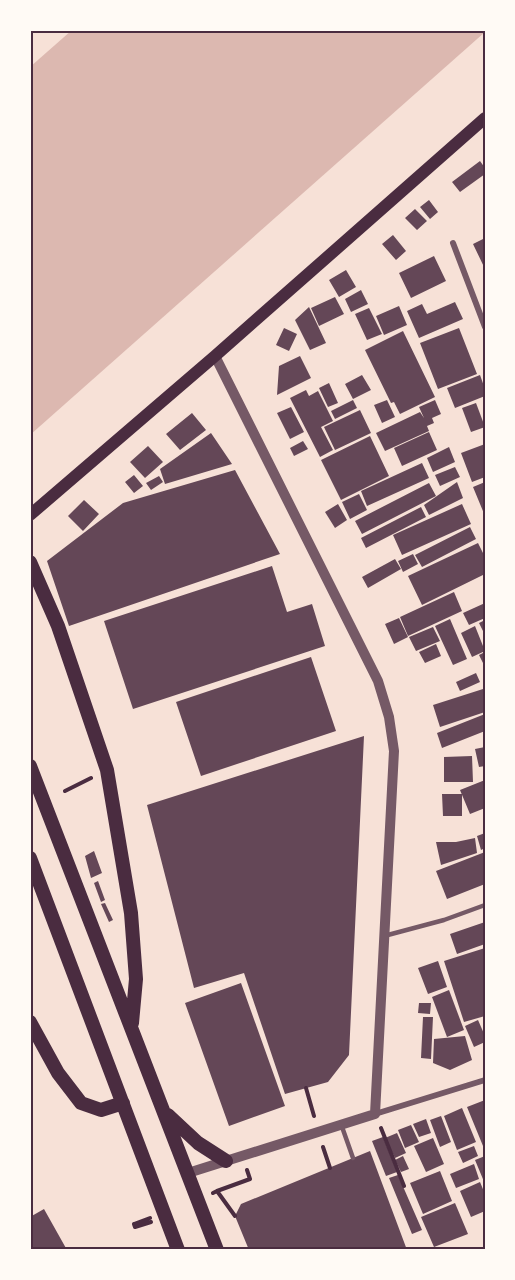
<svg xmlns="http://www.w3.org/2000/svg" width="515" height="1280" viewBox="0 0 515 1280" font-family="'IBM Plex Sans',sans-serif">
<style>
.water{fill:#dcb8b0}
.building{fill:#644757}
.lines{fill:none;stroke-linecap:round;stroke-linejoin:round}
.path{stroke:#4a2c40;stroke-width:4}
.service{stroke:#755966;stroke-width:4.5}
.minor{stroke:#755966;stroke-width:6}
.tertiary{stroke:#755966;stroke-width:10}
.secondary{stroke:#4a2c40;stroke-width:12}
.primary{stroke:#4a2c40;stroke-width:14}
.neatline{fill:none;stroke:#4a2c40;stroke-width:2}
</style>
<rect width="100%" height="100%" fill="#f7e1d7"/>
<path class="water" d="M72,30H485V32L30,435V67Z"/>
<path class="building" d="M480,161L485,168V174L460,192L452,182Z
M429,200L438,212L430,219L420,207Z
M415,209L427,221L417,230L405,218Z
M393,235L406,251L396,260L382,244Z
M485,238V269L473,244Z
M434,256L446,281L411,298L399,273Z
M346,270L356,287L339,297L329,280Z
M361,290L368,304L351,312L345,299Z
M335,297L344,314L319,326L311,308Z
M455,302L463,319L419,338L407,311L422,304L427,314Z
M399,306L407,325L384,335L376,316Z
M309,307L326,343L310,350L295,320Z
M369,308L382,334L367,340L355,314Z
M284,328L297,334L289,351L276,345Z
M459,328L477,374L438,389L420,343Z
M403,331L435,397L400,414L394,402L391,403L365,350Z
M300,356L311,378L277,395L279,366Z
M362,375L371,390L353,399L345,384Z
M480,375L485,389V396L455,408L447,388Z
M329,383L338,403L328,407L319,388Z
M306,390L309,396L318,391L333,421L321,427L333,450L320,457L290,398Z
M353,400L357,408L335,419L331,411Z
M387,400L395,417L382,423L374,405Z
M435,400L441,414L432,418L434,423L427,426L429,431L385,451L376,433L420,412L424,418L419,407Z
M476,403L485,427L471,432L462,408Z
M291,407L304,432L290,439L277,413Z
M360,410L371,433L335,450L324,427Z
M192,413L206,430L180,450L166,434Z
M429,432L437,450L402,466L394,448Z
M211,433L232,464L165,484L160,469Z
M370,436L389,476L341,500L321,460Z
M303,441L308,449L294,456L290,448Z
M485,444V477L472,482L461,453Z
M148,446L163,462L145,478L130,462Z
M449,447L455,462L433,472L427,458Z
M422,463L429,478L367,506L361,491Z
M455,467L460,477L440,486L435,475Z
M235,470L280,554L69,626L47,561L123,503Z
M134,475L143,486L134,493L125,482Z
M159,476L163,482L151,490L146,483Z
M457,482L463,498L429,515L424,505Z
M485,482V516L473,487Z
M429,483L436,496L362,534L355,521Z
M359,494L367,510L350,519L342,502Z
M84,500L99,514L83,531L68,516Z
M338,504L347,520L335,528L325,512Z
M462,504L471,524L402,555L393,535Z
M421,507L426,517L366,548L361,538Z
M470,527L476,539L422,567L415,555Z
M478,543L485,557V574L422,605L408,576Z
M413,554L418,564L403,572L398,561Z
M395,559L401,569L368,588L362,577Z
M272,566L287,612L312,604L325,646L133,709L104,621Z
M454,592L462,611L408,636L400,617Z
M485,603V618L469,625L463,613Z
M399,618L408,637L394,644L385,624Z
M450,619L467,659L453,665L435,626Z
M485,620V635L479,623Z
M475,626L485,651L472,657L461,633Z
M433,627L440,641L416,651L409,637Z
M436,644L441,656L425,663L419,652Z
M485,652V667L479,655Z
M311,657L336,731L201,776L176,702Z
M476,673L480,682L460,691L456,682Z
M483,689L485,695V712L440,727L433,705Z
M485,714V731L442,748L437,733Z
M364,736L349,1055L328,1082L285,1094L244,973L194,988L147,805Z
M485,747V766L479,767L475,749Z
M472,756L473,782H444V757Z
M485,780V808L470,814L460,790Z
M442,794H462V816H443Z
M485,833V848L481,850L477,836Z
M475,838L477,853L441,865L436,842H456Z
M94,851L102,873L91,878L85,856Z
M485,852V884L447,899L436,871Z
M98,881L105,900L101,902L94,883Z
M105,903L113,920L109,922L101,904Z
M485,922V944L457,954L450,934Z
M485,948V1016L464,1022L444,961Z
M438,961L447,987L428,994L418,968Z
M241,983L285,1106L229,1126L185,1003Z
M449,990L464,1030L447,1037L432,997Z
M419,1003H431L430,1014L418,1013Z
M423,1017H433L431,1059L421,1058Z
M478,1020L485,1036V1042L474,1047L465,1026Z
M465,1036L472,1060L450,1070L433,1063L434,1039Z
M485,1100V1145L483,1146L467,1107Z
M462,1108L476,1142L457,1150L444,1116Z
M441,1116L451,1142L440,1147L430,1120Z
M426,1119L431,1133L419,1137L413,1124Z
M411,1125L419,1142L405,1148L398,1130Z
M397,1133L406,1153L395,1158L385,1138Z
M383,1137L397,1172L386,1176L372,1141Z
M433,1138L444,1164L426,1172L414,1146Z
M474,1146L478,1156L463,1163L458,1152Z
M370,1151L407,1250H249L235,1216L241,1204Z
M403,1156L409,1169L401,1172L395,1160Z
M485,1156V1184L475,1160Z
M474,1164L479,1179L456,1188L450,1174Z
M440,1171L452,1201L423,1214L410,1183Z
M398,1175L422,1230L412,1234L389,1178Z
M480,1182L485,1194V1211L471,1217L460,1191Z
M455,1203L468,1234L434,1247L421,1217Z
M44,1209L67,1250H30V1217Z"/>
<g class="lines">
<path class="path" d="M65,791L91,778
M306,1088L314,1116
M381,1128L404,1186
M323,1147L330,1168
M217,1191L250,1179L247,1170
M213,1193L217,1191L235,1216
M134,1224L150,1218
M134,1224L135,1227L151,1222"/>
<path class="service" d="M384,936L444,920L485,905
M341,1124L353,1158"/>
<path class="minor" d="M453,243L485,327
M375,1114L485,1080"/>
<path class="tertiary" d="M188,1173L375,1114L394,751L389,717L378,681L215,356"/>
<path class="secondary" d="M30,515L215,356L485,118"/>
<path class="primary" d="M30,562L58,626L107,770L131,913L136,979L132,1023
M30,766L217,1250
M30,858L178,1250
M30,1022L58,1073L81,1103L101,1110L123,1103
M168,1115L198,1143L226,1161"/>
</g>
<rect width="515" height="1280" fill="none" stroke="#fffaf5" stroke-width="63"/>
<rect x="32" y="32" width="452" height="1216" class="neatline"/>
</svg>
